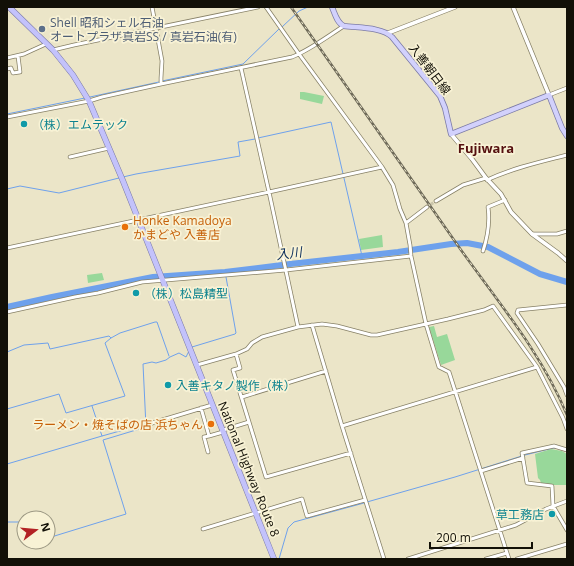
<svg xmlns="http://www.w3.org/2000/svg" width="574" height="566" viewBox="0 0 574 566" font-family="'Open Sans','Noto Sans JP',sans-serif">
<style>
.green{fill:#98d89a}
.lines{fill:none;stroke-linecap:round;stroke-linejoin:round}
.stream{stroke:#6ea1ec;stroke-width:1}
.river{stroke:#6ea1ec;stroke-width:6}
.minor-tunnel{stroke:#cac5ab;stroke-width:3;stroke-dasharray:3 1.5;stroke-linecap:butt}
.minor-casing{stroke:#878167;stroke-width:4.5}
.tertiary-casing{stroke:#878167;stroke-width:5}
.primary-casing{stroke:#7b7aa5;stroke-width:6}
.trunk-casing{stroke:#7b7aa5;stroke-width:6}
.minor{stroke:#fff;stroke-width:3}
.tertiary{stroke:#fff;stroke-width:3.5}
.primary{stroke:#d2d1fc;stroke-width:4.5}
.trunk{stroke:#c3c2fb;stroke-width:5}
.rail-casing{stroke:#6d6958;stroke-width:2.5}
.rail{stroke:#f8f2d5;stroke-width:1;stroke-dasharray:3;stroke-linecap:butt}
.service-dot{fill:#5c6f8a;stroke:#f8f2d5;stroke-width:1.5}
.culture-dot{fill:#0f9aa8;stroke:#f8f2d5;stroke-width:1.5}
.food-dot{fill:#e8710a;stroke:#f8f2d5;stroke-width:1.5}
.labels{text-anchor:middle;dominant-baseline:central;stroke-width:3.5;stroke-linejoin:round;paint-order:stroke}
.service-label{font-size:12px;fill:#4e5e75;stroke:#f8f2d5;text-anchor:start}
.street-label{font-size:12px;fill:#121007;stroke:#f8f2d5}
.culture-label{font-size:12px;fill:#0d838f;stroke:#f8f2d5;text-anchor:start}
.food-label{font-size:12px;fill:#c56008;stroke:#f8f2d5;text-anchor:start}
.neighbourhood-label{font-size:13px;font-weight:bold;fill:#551010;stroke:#f8f2d5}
.water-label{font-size:13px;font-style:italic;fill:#0b2d5b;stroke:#f8f2d5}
</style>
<rect width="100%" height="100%" fill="#ebe5c8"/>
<path class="green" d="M300,92H304L324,96L322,104L300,99Z
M382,235L383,247L361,250L359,239Z
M102,273L104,280L88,283L87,275Z
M434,326L437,337L447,334L455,360L441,365L429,327Z
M551,449L562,451L567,454V485H553L541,483L540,480L538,478L535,454Z"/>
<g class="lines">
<path class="stream" d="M282,27L299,11L308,7
M162,81L243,64L279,29
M90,97L159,82
M7,114L85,98
M258,138L331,122L362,256
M123,177L136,174L240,156L238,142L255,139
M7,189L20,186L59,193L119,178
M192,347L235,334L236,333L226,277
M7,352L24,345L48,343L50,349L109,336L111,338L120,333L155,322H157L169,356
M92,406L102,436L145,424
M7,409L59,394L66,413L125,396L105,343L111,338
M563,450L567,452
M7,464L102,436
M367,502L455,477L525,455L553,448H556
M7,522H24
M48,538L126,514L103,440L146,427L143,364L152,362L156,363L166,360L170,357L179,353L186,357L189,351
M279,559L288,528L294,522L364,503"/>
<path class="river" d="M7,307L52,297L153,277L225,272L290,264L398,252L451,244L467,243L488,247L540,274L567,282"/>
<path class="minor-tunnel" d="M427,207L436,201"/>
<defs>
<path id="minor" d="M152,7L162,61L161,78V84
M266,7L299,54L382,167L393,185L400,209L406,223L410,245L411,256L426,324L439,367L449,372L507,553
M53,50L74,45L258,7
M7,58L24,54L46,44
M241,68L269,192L298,327
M7,69L11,68L13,73L20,72L18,56
M549,95L567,88
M7,117L89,101L102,97L161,84L292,57C310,50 328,36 344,26
M70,157L109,148
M487,180C513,168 540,162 567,155
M436,201L463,185L486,178
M406,223L427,207
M532,234H557L567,231
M7,248L269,192L382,167
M483,251C488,236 490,222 488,207L505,200
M567,305L518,310L517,313L538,344L564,387L567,395
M7,312L75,297L98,293L142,282L286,270L411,256
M312,325L342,426L384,559
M197,365L236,354L247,349L252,343L262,337L298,327L322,324L337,326L371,335H377L448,319L484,310L493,306L537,367L563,418L567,429
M242,397L326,371
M201,408L209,436L223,432
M249,422L266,477L351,453
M149,424L212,405
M342,426L537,367
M223,430L249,422L233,370L240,368L236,354
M567,450L554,446L522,453L527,483L552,486L553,506L567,530
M208,452L204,437L209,436
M481,471L523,458
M203,529L302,499L307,516L365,500
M408,559L516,525L546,509L567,501
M486,559L507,553L509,559
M517,559L567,544"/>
<path id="tertiary" d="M513,7L549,95
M388,33L455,7
M451,134L472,159L486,178L501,194L511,212L532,234L558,253L567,261"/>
<path id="primary" d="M332,7C335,14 337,23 344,26C358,28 382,27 392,37L440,96L445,108L451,134L549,95L562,128L567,136"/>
<path id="trunk" d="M9,7L53,50L73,75L89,101L123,181L274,559"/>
</defs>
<use href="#minor" class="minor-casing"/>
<use href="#tertiary" class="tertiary-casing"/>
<use href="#primary" class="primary-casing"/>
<use href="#trunk" class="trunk-casing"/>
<use href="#minor" class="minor"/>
<use href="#tertiary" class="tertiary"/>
<use href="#primary" class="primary"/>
<use href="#trunk" class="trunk"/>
<defs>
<path id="rail" d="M291,7C348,88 404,169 461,250C499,303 542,354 567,415"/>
</defs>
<use href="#rail" class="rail-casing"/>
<use href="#rail" class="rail"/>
</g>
<circle class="service-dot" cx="42" cy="29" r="4"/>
<g class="culture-dot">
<circle cx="24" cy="124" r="4"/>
<circle cx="136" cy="293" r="4"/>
<circle cx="168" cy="385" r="4"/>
<circle cx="552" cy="514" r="4"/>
</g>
<g class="food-dot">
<circle cx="125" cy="227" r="4"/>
<circle cx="211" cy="424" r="4"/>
</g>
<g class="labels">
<g class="service-label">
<text x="50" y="22">Shell 昭和シェル石油<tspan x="50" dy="14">オートプラザ真岩SS / 真岩石油(有)</tspan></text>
</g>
<g class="street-label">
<text transform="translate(430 69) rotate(53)">入善朝日線</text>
<text transform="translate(249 469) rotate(68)">National Highway Route 8</text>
</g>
<g class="culture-label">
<text x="32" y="124">（株）エムテック</text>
<text x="144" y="293">（株）松島精型</text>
<text x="176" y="385">入善キタノ製作（株）</text>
<text x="544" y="514" text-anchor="end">草工務店</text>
</g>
<g class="food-label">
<text x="133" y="220">Honke Kamadoya<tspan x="133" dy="14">かまどや 入善店</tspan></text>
<text x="203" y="424" text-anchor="end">ラーメン・焼そばの店 浜ちゃん</text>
</g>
<g class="neighbourhood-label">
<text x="486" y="148">Fujiwara</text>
</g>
<g class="water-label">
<text transform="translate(289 253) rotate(-7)">入川</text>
</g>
</g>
<rect width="574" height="566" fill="none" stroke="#121007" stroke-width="16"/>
<g transform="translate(36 530) rotate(74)"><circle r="19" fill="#f8f2d5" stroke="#9c9883"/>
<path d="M0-3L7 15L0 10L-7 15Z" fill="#b32224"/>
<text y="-6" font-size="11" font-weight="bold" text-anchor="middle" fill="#121007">N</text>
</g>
<path d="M430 542v6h102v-6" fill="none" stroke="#121007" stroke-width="2"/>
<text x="436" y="542" font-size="12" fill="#121007" stroke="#f8f2d5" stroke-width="3" paint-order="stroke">200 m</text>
</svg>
